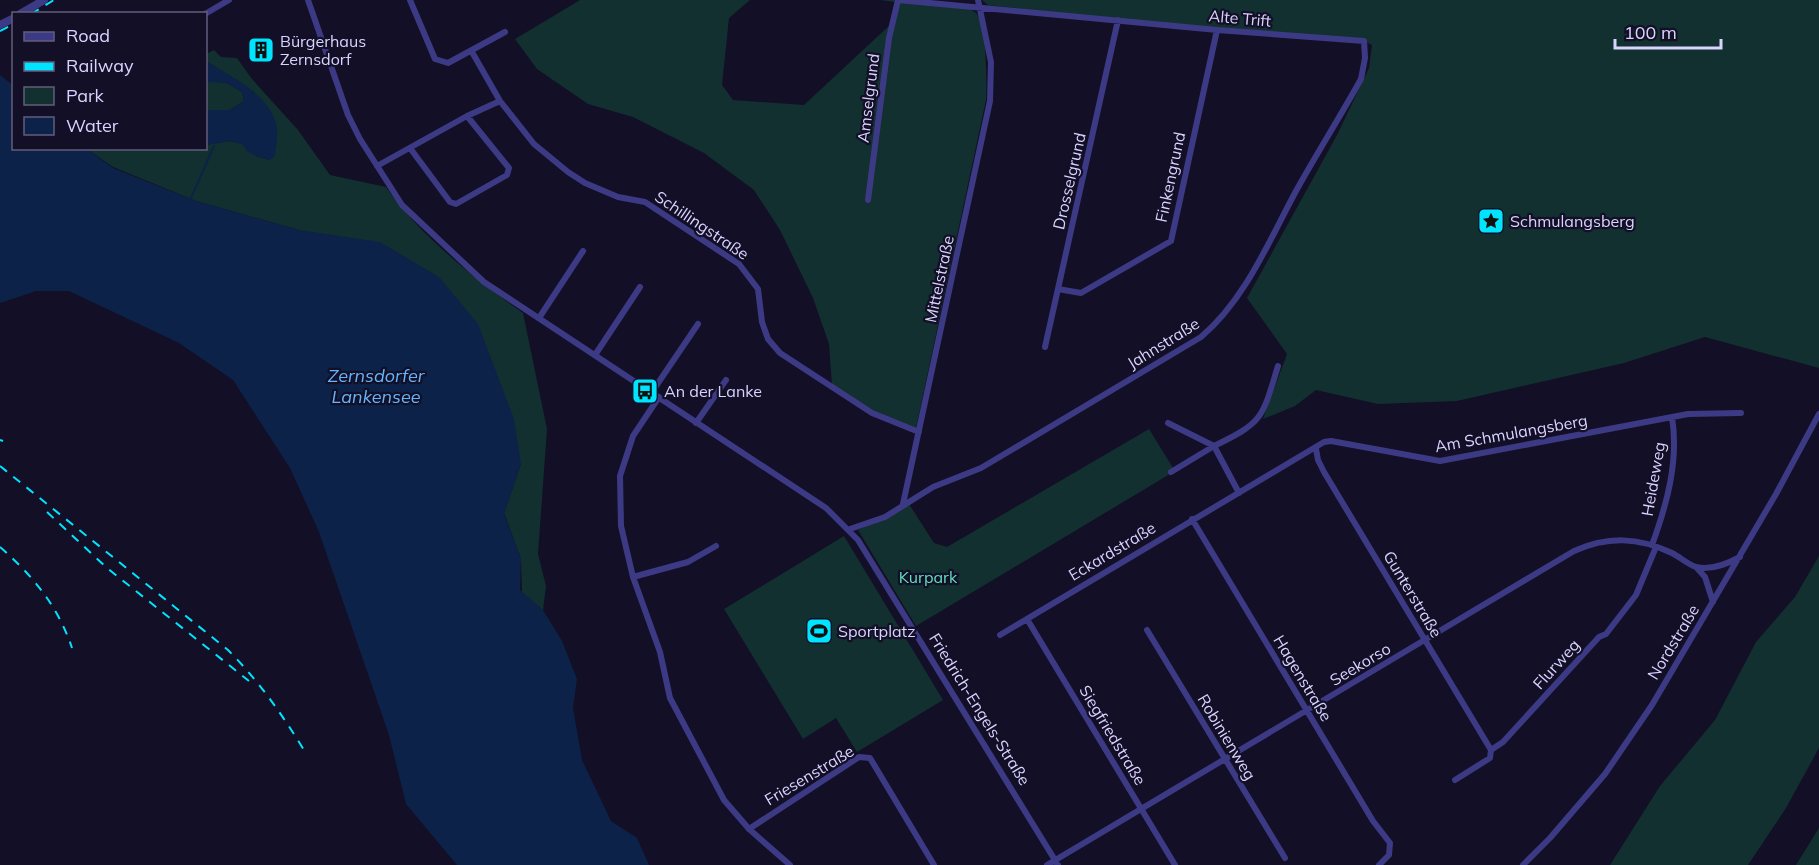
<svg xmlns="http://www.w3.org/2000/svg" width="1819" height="865" viewBox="0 0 1819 865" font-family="Mulish,sans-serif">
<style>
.green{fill:#12302f}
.water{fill:#0c2248}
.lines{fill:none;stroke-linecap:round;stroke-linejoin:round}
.stream{stroke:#0c2248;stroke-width:2}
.minor{stroke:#3d3a85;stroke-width:6}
.tertiary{stroke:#3d3a85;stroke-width:8}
.rail{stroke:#00e5ff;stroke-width:2;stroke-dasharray:9 8;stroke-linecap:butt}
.labels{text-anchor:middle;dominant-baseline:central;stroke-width:4.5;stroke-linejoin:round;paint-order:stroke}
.street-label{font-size:16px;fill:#d9d4ff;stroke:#130f26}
.poi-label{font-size:16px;fill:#d9d4ff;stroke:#130f26;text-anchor:start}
.park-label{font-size:16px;fill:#5fe0c0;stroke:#130f26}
.water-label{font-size:18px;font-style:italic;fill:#62b6ff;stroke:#130f26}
</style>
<rect width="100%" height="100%" fill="#130f26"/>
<path class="green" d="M580,0H750L729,18L722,85L733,100L804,105L892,23L895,2L880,0C900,0 962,0 976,13C987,25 987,83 986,100L916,428L872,411L832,385L829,344L813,298L780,230L754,190L704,153L633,117L588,104L537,69L515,39Z
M982,0H1819V368L1705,337L1624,363L1457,401L1378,404L1316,390L1295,406L1263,419L1287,354L1247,298L1337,135L1369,68L1372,45L1364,41L1217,30L988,5Z
M214,50L221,57L237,58L252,79L298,130L330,175L386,187C419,235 475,279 523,313L547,429L538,554L546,586L543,610L522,593L521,559L504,513L521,464L299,230L196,201L113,167L87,149L206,148V145L230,141L242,144L256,156L270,160L254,92L206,61V54Z
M211,81L227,83L242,92L244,101L230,110L206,111V82Z
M1149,429L1175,471L916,626L858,530L909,504L934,543L947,547Z
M844,536L943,700L857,752L836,718L803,739L724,609Z
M1819,556V748L1786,808L1748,865H1610L1660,786L1715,720L1756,642L1795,597Z
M1819,828V865H1796Z"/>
<path class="water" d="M206,61C230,76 267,93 276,123C279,132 276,146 275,156L270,160L256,156L248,152L242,144L230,141L206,145V110H230L244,101L242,92L227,83L206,82Z
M0,75L13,85L14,148L87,149L113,168L196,201L299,230L380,242L439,277L478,324L514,419L521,464L504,514L521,559L520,590L543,610L562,641L577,679L573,708L582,760L611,821L637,838L649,865H457L406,804L389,735L319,532L290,468L233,380L179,343L69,291H36L0,303Z"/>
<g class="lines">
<path class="stream" d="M191,198L214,146"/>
<path class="minor" d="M308,0L348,115L360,139L402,205L484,282L826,508L858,540L1058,865
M410,0L435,59L448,63L505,32
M205,14L229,0
M472,52L500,101L534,144L568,172L585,183L618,197L645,202L739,264L758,289L762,322L768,339L780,353L872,413L919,432
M410,148L450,202L456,204L507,175L509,168L467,116
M377,166L467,116L500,101
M868,200L889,38L898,0
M1058,289L1081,293L1171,241L1217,30
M539,318L583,251
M1045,347L1118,20
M595,355L640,287
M652,392L698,324
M659,397L633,436L620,476L621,526L633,577L660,652L670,698L724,800L749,829L790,865
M696,423L726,380
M1168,423L1214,446C1264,422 1262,418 1278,366
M1316,449L1318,460L1324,472L1491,750
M1171,472L1214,446L1239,493
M903,504L990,101L991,62L978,0
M1192,519L1373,821L1390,843L1389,855L1379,865
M850,529L885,517L933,487L981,468L1201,337C1245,300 1269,241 1296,191C1317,153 1340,117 1361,79L1365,58L1364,41L1217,30L898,0
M1652,545C1667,504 1679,461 1672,417
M1696,567L1705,577L1713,602
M633,577L688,562L716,546
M1027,619L1175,865
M1147,630L1285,858
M1000,635L1324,442L1331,441L1440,461L1688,414L1741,413
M1455,780L1490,758L1491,750L1503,742L1599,637L1606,634L1636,595L1656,547
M749,829L859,757L870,758L934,865
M1047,865L1574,551C1608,536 1638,537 1672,553C1680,557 1687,564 1696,567C1711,571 1727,564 1740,557
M1523,865L1550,838L1605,774L1652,705L1776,494L1819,414"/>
<path class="tertiary" d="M20,14L44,0
M0,25L14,18"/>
<path class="rail" d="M31,14L54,0
M0,31L14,24
M0,440L3,441
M0,466L228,650C259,681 284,717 307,755
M47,512L107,568L249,681
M0,547C33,576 58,606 72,648"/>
</g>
<defs>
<symbol id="building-square" viewBox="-11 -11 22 22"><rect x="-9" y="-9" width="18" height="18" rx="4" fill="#00e5ff" stroke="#130f26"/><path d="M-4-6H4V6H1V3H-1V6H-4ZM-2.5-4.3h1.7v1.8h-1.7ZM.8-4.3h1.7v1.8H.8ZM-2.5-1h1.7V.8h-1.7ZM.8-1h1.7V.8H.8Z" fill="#111"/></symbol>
<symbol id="sight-square" viewBox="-11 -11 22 22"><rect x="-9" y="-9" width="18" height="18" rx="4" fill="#00e5ff" stroke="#130f26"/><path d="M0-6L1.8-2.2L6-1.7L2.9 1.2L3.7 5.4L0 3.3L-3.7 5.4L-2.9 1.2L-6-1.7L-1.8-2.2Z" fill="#111"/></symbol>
<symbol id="bus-square" viewBox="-11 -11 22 22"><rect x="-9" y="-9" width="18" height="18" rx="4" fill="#00e5ff" stroke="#130f26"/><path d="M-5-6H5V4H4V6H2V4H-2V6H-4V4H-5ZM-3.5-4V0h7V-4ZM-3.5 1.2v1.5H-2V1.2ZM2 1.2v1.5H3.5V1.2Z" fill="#111"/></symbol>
<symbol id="stadium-square" viewBox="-11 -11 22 22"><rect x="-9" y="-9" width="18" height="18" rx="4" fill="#00e5ff" stroke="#130f26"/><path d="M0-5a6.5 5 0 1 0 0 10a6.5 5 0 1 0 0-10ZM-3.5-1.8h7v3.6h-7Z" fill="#111"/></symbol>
</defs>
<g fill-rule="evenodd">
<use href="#building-square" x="246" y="35" width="30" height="30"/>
<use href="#sight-square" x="1476" y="206" width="30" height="30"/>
<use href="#bus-square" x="630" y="376" width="30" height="30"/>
<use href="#stadium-square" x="804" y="616" width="30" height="30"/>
</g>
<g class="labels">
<g class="street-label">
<text transform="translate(1240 18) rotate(5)">Alte Trift</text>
<text transform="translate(868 98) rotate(-83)">Amselgrund</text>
<text transform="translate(1170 177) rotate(-78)">Finkengrund</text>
<text transform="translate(1069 181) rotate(-77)">Drosselgrund</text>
<text transform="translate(702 225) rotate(34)">Schillingstraße</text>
<text transform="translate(939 279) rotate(-78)">Mittelstraße</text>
<text transform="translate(1163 343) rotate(-32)">Jahnstraße</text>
<text transform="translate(1511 433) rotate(-10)">Am Schmulangsberg</text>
<text transform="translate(1653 479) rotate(-80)">Heideweg</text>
<text transform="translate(1112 551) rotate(-31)">Eckardstraße</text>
<text transform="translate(1413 594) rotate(59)">Gunterstraße</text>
<text transform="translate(1673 642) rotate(-59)">Nordstraße</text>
<text transform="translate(1360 664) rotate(-31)">Seekorso</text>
<text transform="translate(1556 664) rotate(-48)">Flurweg</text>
<text transform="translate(1303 678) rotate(59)">Hagenstraße</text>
<text transform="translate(980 709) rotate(58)">Friedrich-Engels-Straße</text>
<text transform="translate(1113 735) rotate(59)">Siegfriedstraße</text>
<text transform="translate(1227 737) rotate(59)">Robinienweg</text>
<text transform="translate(809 775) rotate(-31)">Friesenstraße</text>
</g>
<g class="poi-label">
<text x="280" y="41">Bürgerhaus<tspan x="280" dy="18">Zernsdorf</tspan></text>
<text x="1510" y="221">Schmulangsberg</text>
<text x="664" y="391">An der Lanke</text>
<text x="838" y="631">Sportplatz</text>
</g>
<g class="park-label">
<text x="928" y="577">Kurpark</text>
</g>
<g class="water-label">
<text x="376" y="375">Zernsdorfer<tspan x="376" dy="21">Lankensee</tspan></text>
</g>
</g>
<rect x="12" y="12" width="195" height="138" fill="#130f26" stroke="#625e7d" stroke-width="1.5"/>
<rect x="24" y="32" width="30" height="9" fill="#3d3a85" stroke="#625e7d" stroke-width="1.5"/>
<text x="66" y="42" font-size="18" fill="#d9d4ff">Road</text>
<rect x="24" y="62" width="30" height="9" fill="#00e5ff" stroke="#625e7d" stroke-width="1.5"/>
<text x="66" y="72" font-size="18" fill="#d9d4ff">Railway</text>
<rect x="24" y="87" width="30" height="18" fill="#12302f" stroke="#625e7d" stroke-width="1.5"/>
<text x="66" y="102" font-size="18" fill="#d9d4ff">Park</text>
<rect x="24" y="117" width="30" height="18" fill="#0c2248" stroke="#625e7d" stroke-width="1.5"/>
<text x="66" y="132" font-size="18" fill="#d9d4ff">Water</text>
<path d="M1615 39v9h106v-9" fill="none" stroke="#d9d4ff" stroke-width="3"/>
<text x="1624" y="39" font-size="18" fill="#d9d4ff" stroke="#130f26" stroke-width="4.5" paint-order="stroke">100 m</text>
</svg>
